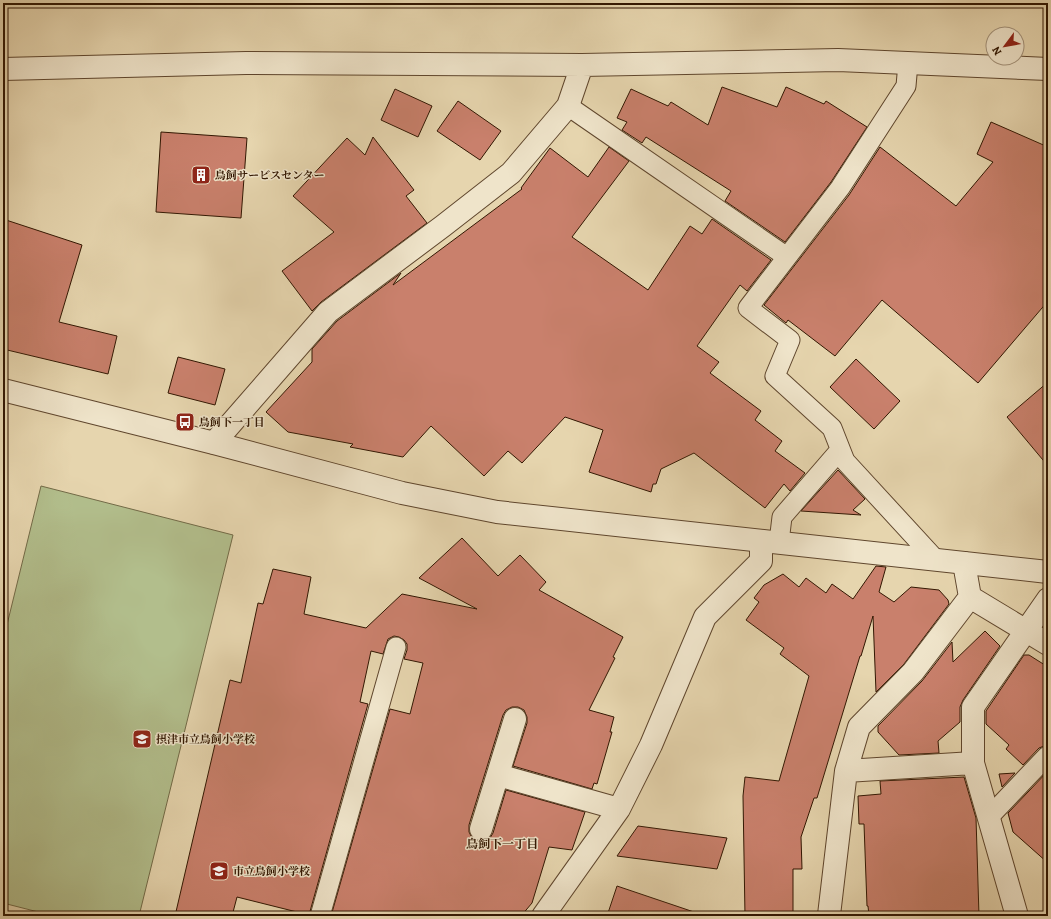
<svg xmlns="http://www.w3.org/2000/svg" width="1051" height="919" viewBox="0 0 1051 919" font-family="Alegreya,'Noto Serif JP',serif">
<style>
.grass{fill:#b2be8c;stroke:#726a47}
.building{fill:#c9806c;stroke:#321702}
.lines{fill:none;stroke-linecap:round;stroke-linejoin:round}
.service-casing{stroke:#5f462d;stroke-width:21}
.minor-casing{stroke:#5f462d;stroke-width:24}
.tertiary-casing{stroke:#5f462d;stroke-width:24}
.service{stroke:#efe4ca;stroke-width:19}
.minor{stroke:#efe4ca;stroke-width:22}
.tertiary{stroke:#efe4ca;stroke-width:22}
.labels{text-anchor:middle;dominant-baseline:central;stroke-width:3;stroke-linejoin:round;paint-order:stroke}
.poi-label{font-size:11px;font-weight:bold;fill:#321702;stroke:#efe4ca;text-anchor:start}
.neighbourhood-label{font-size:12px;font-weight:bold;fill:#321702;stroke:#efe4ca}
</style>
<rect width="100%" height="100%" fill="#e6d5ae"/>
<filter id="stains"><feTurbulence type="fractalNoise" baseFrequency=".005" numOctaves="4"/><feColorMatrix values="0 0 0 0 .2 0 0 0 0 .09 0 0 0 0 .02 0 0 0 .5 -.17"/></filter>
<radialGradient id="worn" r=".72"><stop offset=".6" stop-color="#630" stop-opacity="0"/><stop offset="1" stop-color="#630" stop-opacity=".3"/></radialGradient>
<path class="grass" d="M41,486L233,535L139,916H54L3,903V641Z"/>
<path class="building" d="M722,87L777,107L786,87L824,104L826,101L867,127L831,182L785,242L725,201L731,191L646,137L642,143L622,130L627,122L617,118L631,89L668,106L671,102L708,125Z
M395,89L432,106L418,137L381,120Z
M458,101L501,131L480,160L437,131Z
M991,122L1048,147V301L978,383L882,300L835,356L788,320L786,323L764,305L849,195L880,147L956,206L993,162L977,154Z
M161,132L247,138L241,218L156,212Z
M373,137L414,190L406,196L427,223L321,302L312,311L282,271L334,232L293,196L347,138L365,155Z
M609,147L629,161L572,237L648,290L690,226L702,234L712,219L771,260L747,291L740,285L697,346L719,362L710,373L761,411L755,420L782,441L775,451L805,473L790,491L784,484L765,508L694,453L661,469L656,484H653L651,492L589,472L603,430L565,417L522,463L508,451L484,476L431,426L403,457L350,447L353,444L288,432L266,412L312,362V349L337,321L401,273L393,285L522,189L521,188L550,148L588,177Z
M3,219L82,245L59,322L117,336L108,374L3,349Z
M178,357L225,369L215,405L168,393Z
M856,359L900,401L874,429L830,387Z
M1048,382V466L1007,417Z
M838,470L865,499L853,510L861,515L801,511Z
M462,538L498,576L520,555L546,582L539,590L623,637L613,657L615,658L589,710L614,717L610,732H612L597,784L594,783L592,789L513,766L527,723V717L524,710L518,707H512L506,710L503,715L469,825V832L472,838L477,841H484L490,838L493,833L506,790L585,812L572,850L549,847L532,903L521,916H331L390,709L410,714L423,663L404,659L407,650V644L404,640L399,637L394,636L388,639L383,654L371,651L360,702L368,704L309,915L237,897L232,916H175L230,680L241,683L258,603L263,604L273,569L311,577L304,614L366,628L402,594L477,609L419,578Z
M876,566L886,567L879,592L894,602L911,587L939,590L948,600L949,604L904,664L876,692L873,616L861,656H860L817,798H814L801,837L802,869H793V916H745L743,796L745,777L779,781L809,676L780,654L784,648L746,620L759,602L754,598L764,585L783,574L799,587L806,578L826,593L832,584L853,599Z
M985,631L1000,646L963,700L960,707V722L938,741L939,753L899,755L878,732V726L922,681L952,642L953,662Z
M1024,655H1029L1048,667V745L1044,746L1039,748L1023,765L1006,749L1009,745L986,724V711Z
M1048,771V863L1013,832L1008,813Z
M1015,773L1002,787L999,774Z
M964,777L976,818L979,916H869L868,906H867L864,824H859L858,796L881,794L880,781Z
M638,826L727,838L717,869L617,856Z
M617,886L694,912L693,916H607Z"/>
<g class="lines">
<defs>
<path id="service" d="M908,63L906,86L840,188L748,308L790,340L775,376L832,428L845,461L936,560
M568,106L787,257
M779,542L782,517L840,450
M988,818L1047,756
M320,916L396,647"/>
<path id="minor" d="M3,69L246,63L582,65L838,60L1048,69
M214,443L328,312L443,226L511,173L568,106L582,65
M970,597L1048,644
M846,771L973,763
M498,775L619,809
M481,829L515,719
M829,915L846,771L859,727L913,672L970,597L964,563
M543,916L619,809L651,745L705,617L761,561V541
M1017,916L973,763V707L1048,599"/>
<path id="tertiary" d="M3,390L214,443L402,493L497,512L1048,572"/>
</defs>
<use href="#service" class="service-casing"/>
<use href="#minor" class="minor-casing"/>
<use href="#tertiary" class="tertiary-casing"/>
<use href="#service" class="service"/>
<use href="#minor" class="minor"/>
<use href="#tertiary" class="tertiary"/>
</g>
<defs>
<symbol id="building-square" viewBox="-11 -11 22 22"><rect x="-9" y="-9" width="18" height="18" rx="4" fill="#8f2418" stroke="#efe4ca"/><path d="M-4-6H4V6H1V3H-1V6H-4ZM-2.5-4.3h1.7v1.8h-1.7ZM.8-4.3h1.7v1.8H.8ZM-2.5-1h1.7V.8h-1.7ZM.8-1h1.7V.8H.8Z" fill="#fff"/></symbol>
<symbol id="bus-square" viewBox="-11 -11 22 22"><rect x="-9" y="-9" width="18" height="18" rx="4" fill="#8f2418" stroke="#efe4ca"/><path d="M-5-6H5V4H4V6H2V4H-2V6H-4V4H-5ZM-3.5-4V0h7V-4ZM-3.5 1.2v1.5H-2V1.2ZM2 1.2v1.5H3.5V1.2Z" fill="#fff"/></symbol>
<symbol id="school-square" viewBox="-11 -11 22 22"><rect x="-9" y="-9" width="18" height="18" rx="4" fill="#8f2418" stroke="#efe4ca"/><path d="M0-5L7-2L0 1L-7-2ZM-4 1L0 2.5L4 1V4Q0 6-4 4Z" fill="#fff"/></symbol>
</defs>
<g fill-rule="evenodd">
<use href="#building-square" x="190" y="164" width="22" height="22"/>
<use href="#bus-square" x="174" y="411" width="22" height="22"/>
<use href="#school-square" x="131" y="728" width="22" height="22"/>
<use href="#school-square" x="208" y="860" width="22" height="22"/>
</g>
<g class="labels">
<g class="poi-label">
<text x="215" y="175">鳥飼サービスセンター</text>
<text x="199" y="422">鳥飼下一丁目</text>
<text x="156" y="739">摂津市立鳥飼小学校</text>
<text x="233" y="871">市立鳥飼小学校</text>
</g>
<g class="neighbourhood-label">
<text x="502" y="844">鳥飼下一丁目</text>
</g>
</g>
<rect width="1051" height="919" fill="none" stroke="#e6d5ae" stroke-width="16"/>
<rect x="4" y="4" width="1043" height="911" fill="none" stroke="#321702" stroke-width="2"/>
<rect x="8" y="8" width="1035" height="903" fill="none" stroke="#321702"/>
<g transform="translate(1005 46) rotate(238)"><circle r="19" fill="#efe4ca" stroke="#a3927a"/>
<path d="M0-3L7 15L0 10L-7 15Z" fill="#8f2418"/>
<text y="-6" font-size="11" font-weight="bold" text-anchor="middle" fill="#321702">N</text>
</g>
<rect width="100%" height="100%" filter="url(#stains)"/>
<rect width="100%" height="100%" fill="url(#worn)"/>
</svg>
